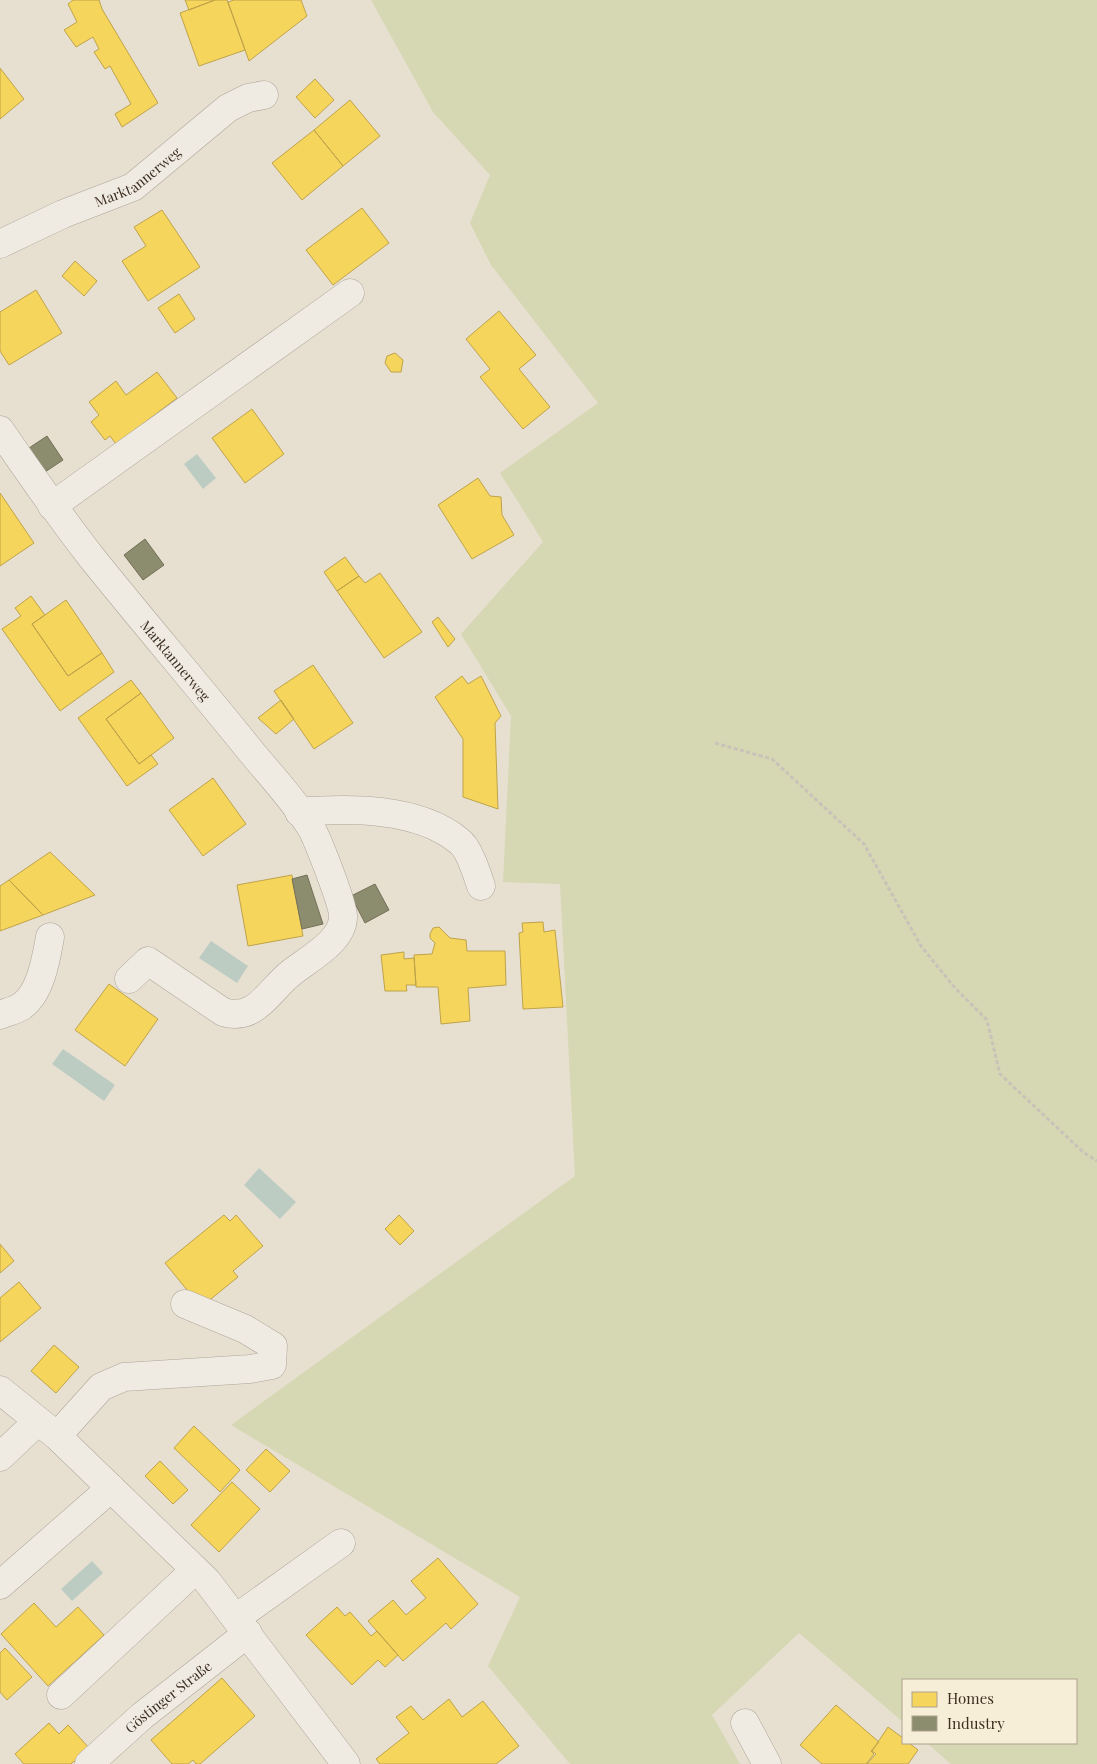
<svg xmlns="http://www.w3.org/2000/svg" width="1097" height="1764" viewBox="0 0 1097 1764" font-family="'Playfair Display',serif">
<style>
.green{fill:#d6d7b3}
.water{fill:#bcccc2}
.homes{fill:#f6d55c;stroke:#bea34a}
.industry{fill:#8c8c6e;stroke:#747057}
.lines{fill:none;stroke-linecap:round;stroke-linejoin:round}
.minor-casing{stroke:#ada599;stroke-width:29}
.path{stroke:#c8c2b9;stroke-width:3;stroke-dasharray:4 2.5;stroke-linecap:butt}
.minor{stroke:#efebe3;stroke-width:28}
.labels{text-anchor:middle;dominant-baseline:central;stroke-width:5;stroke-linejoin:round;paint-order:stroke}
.street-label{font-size:14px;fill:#3d2e20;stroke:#f7eed8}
</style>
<rect width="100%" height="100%" fill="#e7e0d1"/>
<path class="green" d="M371,0H1097V1764H951L927,1743H1076V1680H903V1722L799,1633L712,1715L740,1764H570L488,1666L520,1597L231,1425L575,1176L560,884L503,882L511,716L461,634L543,542L500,473L598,403L491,265L470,223L490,175L433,112Z"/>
<path class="water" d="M197,454L216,478L203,489L184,464Z
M211,941L248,966L237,983L199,958Z
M63,1049L115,1085L104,1101L52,1064Z
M259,1168L296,1202L280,1219L244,1185Z
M92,1561L103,1573L72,1601L61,1589Z"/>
<path class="homes" d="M73,0H99L102,9L158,103L122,127L115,114L131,104L110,66L105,69L94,52L99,49L93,37L76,47L64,30L77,22L68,4Z
M185,0H215L189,10Z
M215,0H227L245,50L199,66L180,13Z
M234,0H301L307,16L249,61L228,2Z
M0,68L24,99L0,119Z
M315,79L334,100L315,118L296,97Z
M350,100L380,136L343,166L314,130Z
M314,130L343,166L302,200L272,163Z
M362,208L389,243L333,285L306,250Z
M162,210L200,267L148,301L122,261L146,246L134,227Z
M75,261L97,281L84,296L62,276Z
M36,290L62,333L9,365L0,351V312Z
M179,294L195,319L175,333L158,308Z
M499,311L536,355L519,369L550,407L523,429L480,377L490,369L466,339Z
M395,353L403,360L401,372H391L385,363L387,356Z
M157,372L177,398L116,444L110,436L105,440L91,422L99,415L89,402L116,381L126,395Z
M252,409L284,454L245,483L212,438Z
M478,478L490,496L501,497L502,515L514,535L472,559L438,505Z
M0,493L34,543L0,566Z
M345,557L359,576L337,591L324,572Z
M380,573L422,632L384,658L337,591L359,576L365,583Z
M31,596L45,615L32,624L68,676L102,653L114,672L60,711L2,629L21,616L15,608Z
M66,600L102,653L68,676L32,624Z
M438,617L455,639L448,647L432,622Z
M313,665L353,723L314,749L274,691Z
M462,676L468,684L481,676L501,716L495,723L498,809L463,797V739L435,697Z
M131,680L141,693L106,719L139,764L151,755L158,764L127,786L78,718Z
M141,693L174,738L139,764L106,719Z
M281,700L294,719L276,734L258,718Z
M213,778L246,824L203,856L169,810Z
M50,852L95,895L43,915L9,880Z
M292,875L303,936L248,946L237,885Z
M9,880L43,915L0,931V886Z
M543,922L544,932L555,930L563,1007L523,1009L519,933L523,932L522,923Z
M439,927L450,938L466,940L467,951H505L506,985L468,988L470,1021L441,1024L438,987H416L414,955L432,954L435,943L430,938V934L433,928Z
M404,952V959L414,958L416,985H406L407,991H385L381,955Z
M109,984L158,1019L125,1066L75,1030Z
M224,1215L230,1221L236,1215L263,1246L233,1271L238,1277L201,1307L165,1263Z
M399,1215L414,1231L400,1245L385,1229Z
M0,1244L14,1261L0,1273Z
M19,1282L41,1308L0,1342V1298Z
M54,1345L79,1367L56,1393L31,1371Z
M194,1426L240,1470L220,1492L174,1448Z
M266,1449L290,1471L270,1492L246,1470Z
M160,1461L188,1490L173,1504L145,1476Z
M232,1482L260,1509L219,1552L191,1525Z
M438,1558L478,1604L451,1629L446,1623L403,1661L368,1621L393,1600L406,1615L426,1598L411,1581Z
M34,1603L56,1627L78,1607L104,1635L48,1686L1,1634Z
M337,1607L345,1616L350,1612L371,1636L377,1631L398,1655L385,1667L378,1660L352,1685L306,1635Z
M5,1648L32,1677L7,1700L0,1692V1653Z
M222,1678L255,1716L200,1764H196L193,1760L188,1764H172L151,1740Z
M449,1699L462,1717L483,1701L519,1746L496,1764H380L376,1759L409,1733L396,1717L411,1706L423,1720Z
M836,1705L879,1742L871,1751L874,1754L866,1764H822L800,1745Z
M49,1723L59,1734L68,1725L91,1750L76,1763L74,1761L71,1764H24L15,1754Z
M888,1727L903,1738V1743H909L918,1750L908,1764H867L876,1754L872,1751Z"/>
<path class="industry" d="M47,436L63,460L45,472L29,448Z
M145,539L164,565L143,580L124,555Z
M307,875L323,924L302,929L292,879Z
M375,884L389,910L365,923L351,896Z"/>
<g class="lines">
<defs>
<g id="minor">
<path id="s1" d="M0,244L63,214L133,187L228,108L248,98L264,95"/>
<path id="s2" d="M0,430C30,474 60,517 92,558C145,624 200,688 253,754C272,777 294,800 310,826C317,837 343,904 343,916C344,941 308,959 291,973C268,991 256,1022 223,1012L148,961L129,979"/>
<path d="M52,506L350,293"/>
<path d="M299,812C349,808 418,807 459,841C469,848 477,874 481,886"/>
<path d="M0,1015C7,1012 16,1010 22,1006C41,992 46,959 50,937"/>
<path d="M0,1390L57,1436L207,1581L346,1764"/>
<path d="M57,1436L101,1387L124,1377L250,1369L272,1365L273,1346L245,1329L185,1304"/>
<path d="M0,1457L37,1422"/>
<path d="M0,1585L111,1488"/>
<path d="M236,1618L341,1543"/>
<path d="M61,1695L195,1570"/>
<path d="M745,1723L767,1764"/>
<path id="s3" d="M89,1764L142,1716L248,1633"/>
</g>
</defs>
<use href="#minor" class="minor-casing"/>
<path class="path" d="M715,743L772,759L864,844L921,946L955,988L987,1020L1000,1074L1083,1152L1097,1161"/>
<use href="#minor" class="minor"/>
</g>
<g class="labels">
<g class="street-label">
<text stroke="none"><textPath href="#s1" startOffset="154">Marktannerweg</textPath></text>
<text stroke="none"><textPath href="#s2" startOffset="290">Marktannerweg</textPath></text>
<text stroke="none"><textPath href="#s3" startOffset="104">Göstinger Straße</textPath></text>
</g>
</g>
<rect x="902" y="1679" width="175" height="65" fill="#f7eed8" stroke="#ada18e"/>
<rect x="912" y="1692" width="25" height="15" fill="#f6d55c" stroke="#ada18e"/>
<text x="947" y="1704" font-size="15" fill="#3d2e20">Homes</text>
<rect x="912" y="1716" width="25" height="15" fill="#8c8c6e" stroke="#ada18e"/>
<text x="947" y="1729" font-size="15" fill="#3d2e20">Industry</text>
</svg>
